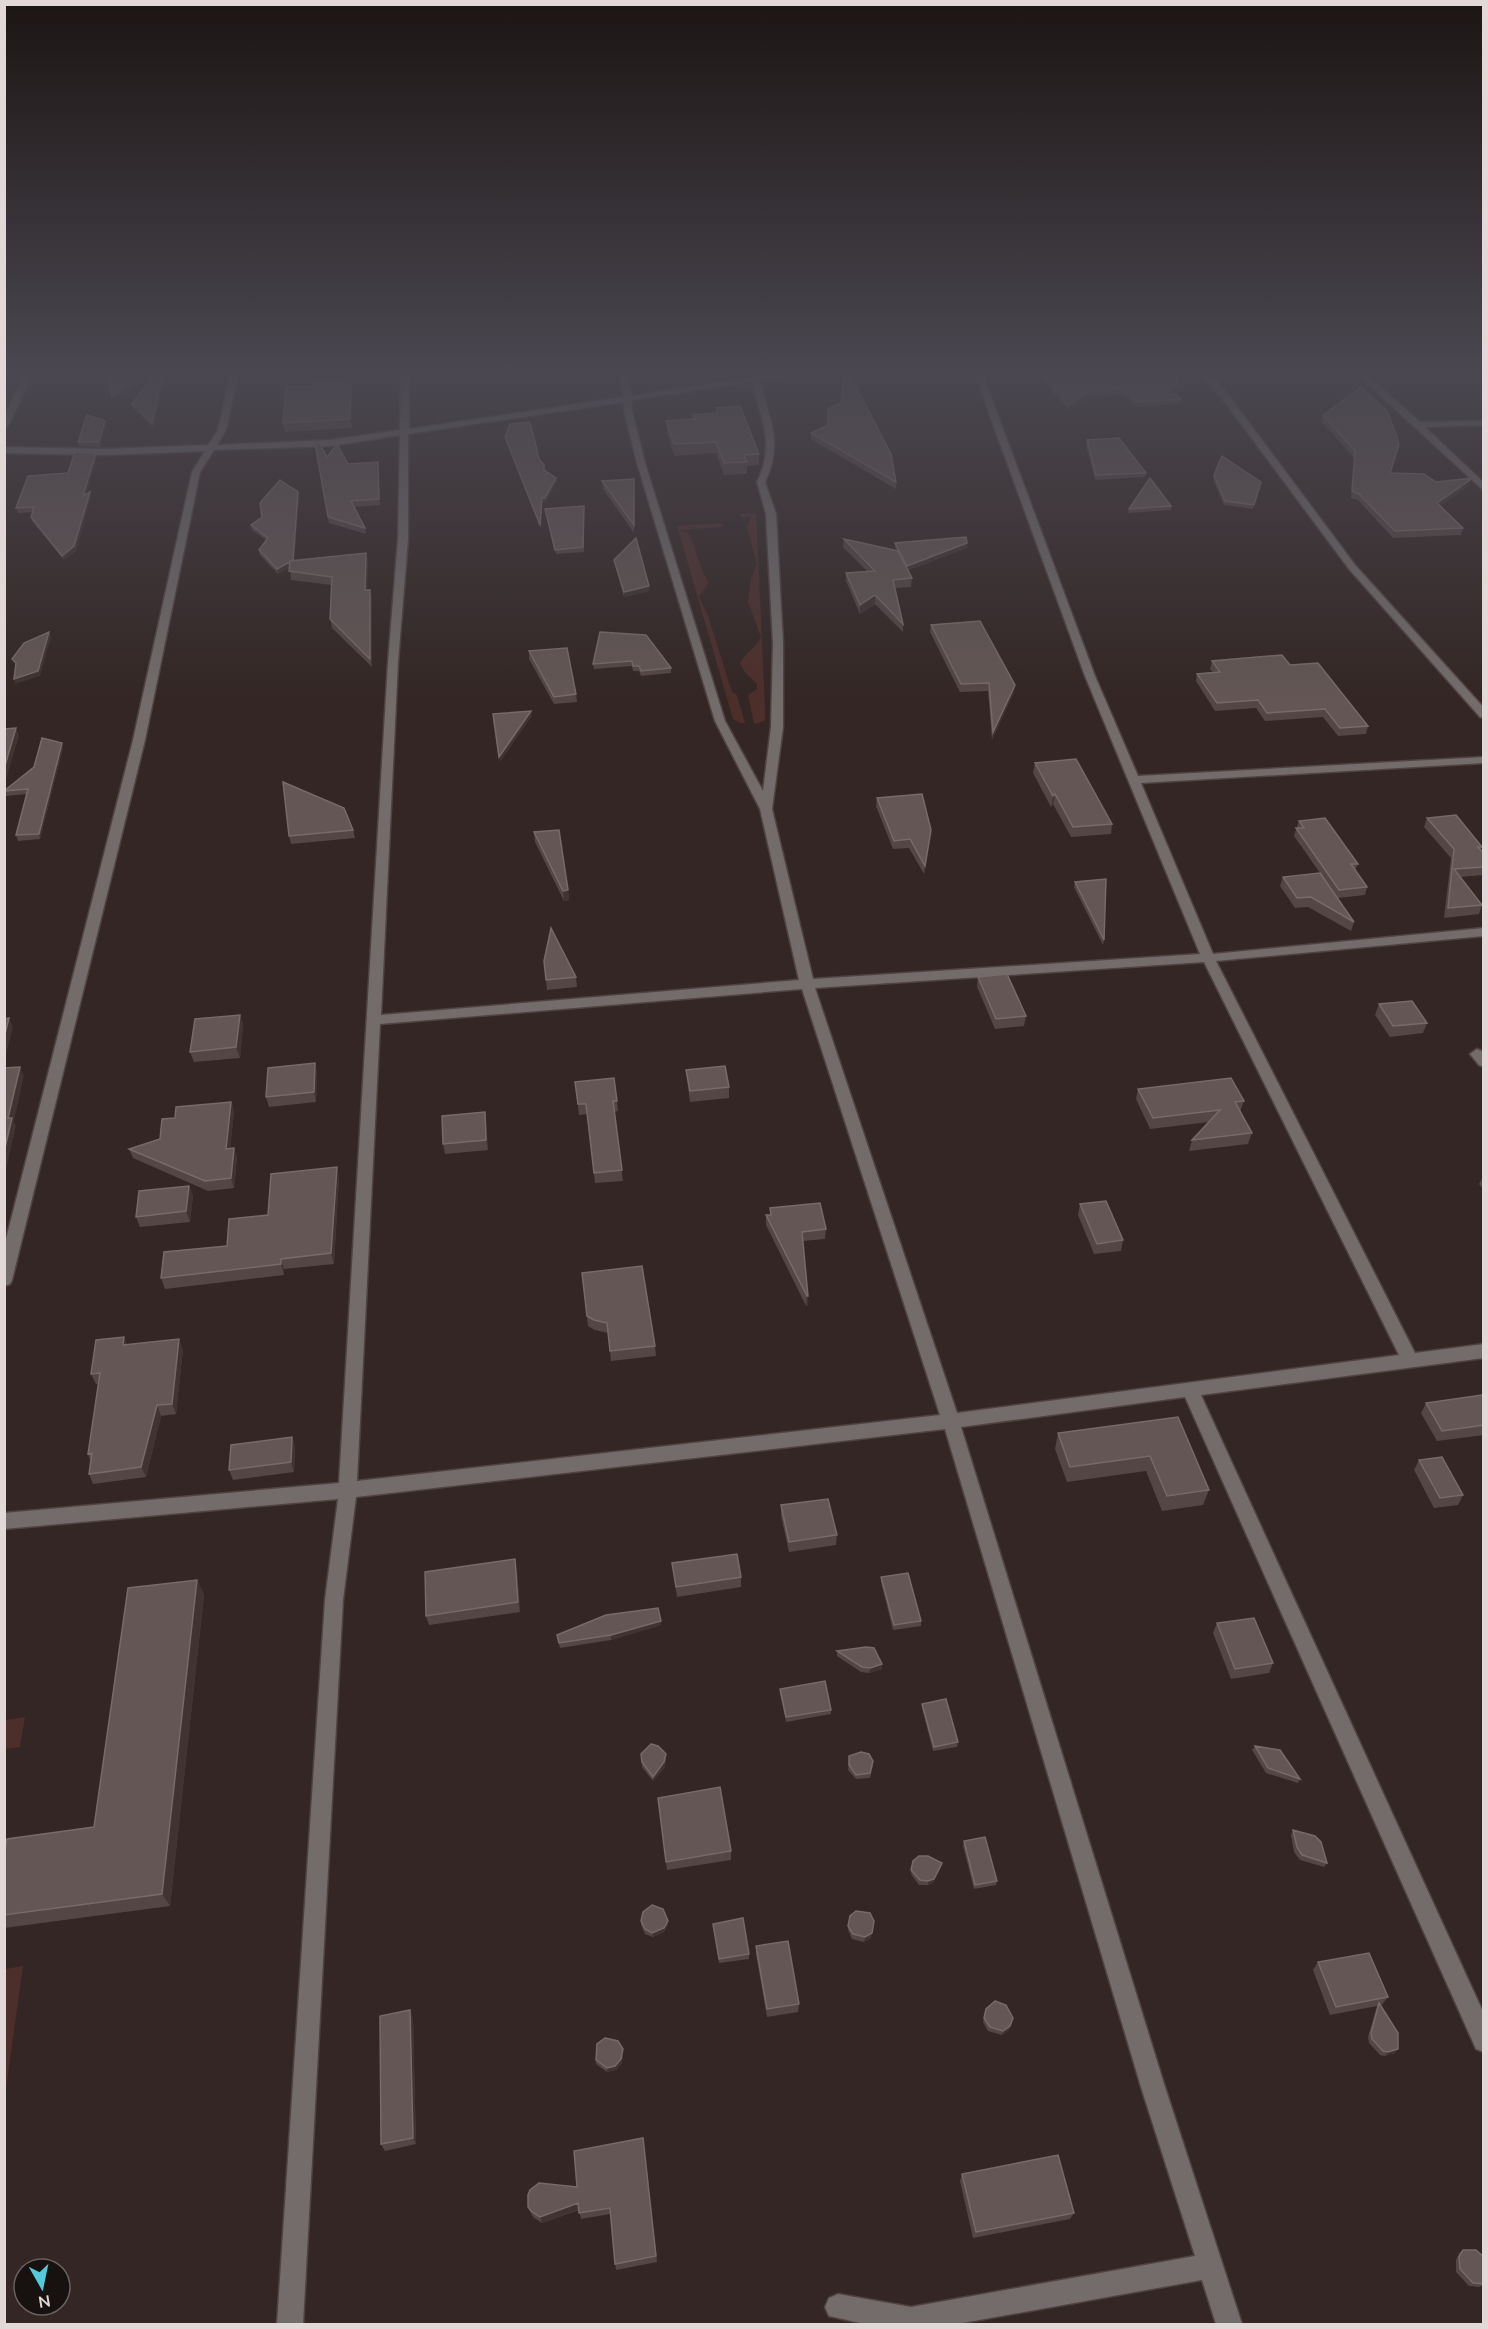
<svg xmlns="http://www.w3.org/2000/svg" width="1488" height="2329" viewBox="0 0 1488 2329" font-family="Mulish,sans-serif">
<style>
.green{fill:#4c2e2b}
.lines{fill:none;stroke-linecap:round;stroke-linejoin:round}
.minor-casing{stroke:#4f4241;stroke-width:3}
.minor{fill:#736c6b;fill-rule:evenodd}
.wall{fill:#544644}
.shaded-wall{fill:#403331}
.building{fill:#635654;stroke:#776a68;stroke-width:1.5}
</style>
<rect width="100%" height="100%" fill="#332624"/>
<path class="green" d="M756,513L765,706V721L754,724L748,695L757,689V684L744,671L740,663C746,652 754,650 761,637L748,602L751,578L757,564L747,528L751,517H741L740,514Z
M721,523L723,527L679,530L688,533C696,548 700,567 708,583L699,597L708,616L732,692L737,695L745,723H740L733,719L677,526Z
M25,1717L20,1747L5,1749V1720Z
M23,1966L5,2096V1969Z"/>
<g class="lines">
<defs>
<path id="minor" d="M24,375H32L8,426L4,428V416Z
M230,375H238L226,430L217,445L331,440L400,430L401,375H409V429L624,397L619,375H627L632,396L754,377L789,375L759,381C770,417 783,446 765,482L776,514L783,643V727L772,809L813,979L1200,954L1085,676L975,375H983L1095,676L1138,776L1484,757V763L1141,783L1213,954L1484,928V936L1216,961L1415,1353L1484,1344V1358L1201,1395L1484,2014V2052L1476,2049L1185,1397L961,1427L1165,2087L1242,2324H1216L1202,2280L957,2324H865L829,2316L825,2307L829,2298L838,2294L911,2307L1195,2256L1141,2087L945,1429L356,1497L343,1600L303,2324H277L325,1600L338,1499L4,1529V1513L339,1483L388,662L398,539L400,435L331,446L214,450L200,472L145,740L12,1280L10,1284L4,1286V1247L133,740L192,472L205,451L105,455L4,453V447L105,449L208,445L218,430ZM751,382C762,418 775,446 757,482L766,514L773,643L771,727L763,791L725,721L645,463L632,411V400ZM624,402V411L637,463L715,721L760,809L799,980L381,1015L398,662L408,539V434ZM1204,962L1399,1355L957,1413L815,988ZM802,989L940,1415L357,1481L380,1024Z
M1202,375H1210L1224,389L1355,565L1484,708V718L1480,717L1349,569L1218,393Z
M1358,375H1367L1420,422L1484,421V425L1425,427L1484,483V491Z
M1477,1049L1484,1052V1067L1479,1065L1470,1054Z"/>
</defs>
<use href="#minor" class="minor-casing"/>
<use href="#minor" class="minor"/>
</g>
<path class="wall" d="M154,375H165L153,427L133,408L132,404Z
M1038,375H1159L1178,379L1176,391H1169L1181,399L1180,404L1135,407L1124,394L1092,396L1069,411Z
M352,386V428L285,432L283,423Z
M716,408L759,454V465L747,466V474L724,475L716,453L674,456L667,432L666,421L693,419V415L716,413Z
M1323,415L1391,473L1436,482L1471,484L1440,506L1463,528L1461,535L1393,538L1358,500L1351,498L1354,458L1322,422Z
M106,425L100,447L79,446L78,442Z
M811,433L896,482V489L811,439Z
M505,437L539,459L544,471L556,478L557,482L545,502H542L541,529L506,441Z
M1087,440L1146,473L1145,477L1095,480L1086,445Z
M315,444L327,457L348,464L378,462L380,505L354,507L365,528L366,534L329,523Z
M96,453L97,457L86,494L91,496L76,551L64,560L32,521L31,517L32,512L18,513L16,508Z
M1214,475L1261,482L1253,509L1224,505L1213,479Z
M602,481L634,487V533L603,489Z
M299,497L294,560L366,553L368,561L367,590L372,598V667L332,628L330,619L332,585L291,580L290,567L278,574L260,555L259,550L266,540L252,530L251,525Z
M1171,506V510L1128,513L1129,509Z
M545,509L584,510V552L556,554Z
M844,539L897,551L895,547V543H967V548L908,570L912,578L911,587L895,588L903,624V632L875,604L860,614L846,581V573L867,571L843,547Z
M614,560L649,591L624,597L615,565Z
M931,625L1014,692L992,740L988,691L960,692L930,632Z
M600,632L671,668V673L641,676L639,671H633L632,666L594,669L593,664Z
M529,651L576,694L577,702L554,704L529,659Z
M1212,661L1290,665L1368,726L1366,734L1338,736L1323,717L1265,721L1256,708L1215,711L1196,681L1197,674L1213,672L1210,669Z
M63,748L40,839L18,841L16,835L27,794L6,796L4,791Z
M1035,763L1112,824L1111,834L1071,837L1053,804L1051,807L1033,773Z
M877,798L931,830L924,874L909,848L893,849L876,806Z
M1427,818L1482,847L1481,850L1484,854V875L1460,877L1482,905L1479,914L1444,918L1451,858L1424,827Z
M1299,821L1358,864L1355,870L1367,887L1365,895L1338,898L1354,922L1351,931L1308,907L1295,908L1280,886L1283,877L1320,873L1294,836Z
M353,830L355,838L291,844L289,836Z
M534,832L568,890L569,900L564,901L535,842Z
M1075,882L1104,940L1103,945L1074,887Z
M544,961L576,977L577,987L547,990Z
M978,977L1026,1016L1024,1026L995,1029L977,987Z
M1379,1004L1427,1023L1423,1033L1390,1037L1375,1015Z
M240,1015L243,1025L240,1058L194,1062L190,1052Z
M315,1063L317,1074L316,1102L269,1107L266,1097Z
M686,1070L729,1087V1098L690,1102L687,1080Z
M575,1082L617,1101L618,1111L614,1112L623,1181L595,1183L587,1114L579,1115Z
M1138,1089L1244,1101L1240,1112L1252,1133L1248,1144L1189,1151L1192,1140L1209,1122L1150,1129L1136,1099Z
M231,1102L234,1112L230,1148L237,1158L234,1188L208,1191L133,1158L129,1149L160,1139L175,1118Z
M486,1123L488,1150L445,1154L443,1144Z
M1484,1175V1190L1479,1184Z
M339,1177L334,1264L284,1269V1275L165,1289L161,1278L227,1246L268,1215Z
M189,1186L193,1196L190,1222L140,1227L136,1217Z
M1080,1204L1123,1240L1121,1251L1094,1254L1078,1215Z
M770,1208L826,1229L825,1239L803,1241L808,1296V1306H806L766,1225V1215H770Z
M582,1273L655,1346L656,1356L611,1361L608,1333L595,1330L588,1326Z
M124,1337L127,1345L183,1349L176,1414L161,1416L146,1477L93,1484L89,1474L90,1460L88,1454L98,1384H96L91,1374Z
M1484,1397V1435L1437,1441L1421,1413L1426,1403Z
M1178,1417L1209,1490L1203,1505L1162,1511L1146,1471L1067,1482L1055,1449L1058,1433Z
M292,1437L295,1447L294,1472L233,1480L229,1470Z
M1419,1460L1463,1495L1458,1505L1434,1508L1414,1470Z
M781,1505L837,1535L836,1545L789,1552L781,1516Z
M672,1563L741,1577V1587L677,1597Z
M517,1569L520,1612L429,1625L426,1616Z
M881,1577L921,1621V1626L893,1630L881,1582Z
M197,1580L204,1595L170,1906L4,1928V1852L94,1827Z
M661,1621V1625L611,1640L560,1648L558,1640L557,1635Z
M1217,1623L1273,1663L1269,1673L1231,1679L1213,1633Z
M837,1651L882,1669L869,1673L861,1672L837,1656Z
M780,1689L831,1710V1714L786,1722L780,1693Z
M922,1704L958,1742L957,1747L933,1751L922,1708Z
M1255,1746L1300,1779L1298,1783L1266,1773L1252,1750Z
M641,1754L666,1759L665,1767L653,1781L642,1767Z
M849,1756L873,1765L870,1778L856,1779L848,1770Z
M659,1807L731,1851V1860L667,1870Z
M1293,1830L1327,1863L1324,1867L1300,1860L1294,1852L1291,1835Z
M964,1841L997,1881L996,1885L974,1889L963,1846Z
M913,1861L942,1863L941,1867L933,1883L928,1885H919L911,1874Z
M850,1916L871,1938L864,1942L852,1939L848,1930Z
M641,1921H668V1925L664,1932L653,1937L645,1934L641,1925Z
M713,1924L749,1954V1959L719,1963Z
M756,1946L799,2004L798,2012L767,2017L756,1954Z
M1318,1962L1388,1997L1381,2006L1395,2053L1385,2056L1380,2055L1369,2043L1368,2037L1377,2006L1330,2015L1313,1970Z
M986,2009L1010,2026L1009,2030L1002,2035L988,2031L983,2022Z
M413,2018L416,2144L385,2151L381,2144Z
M623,2053L622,2063L616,2070L607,2072L596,2064V2060Z
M643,2138L657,2262L616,2270L610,2214L581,2219L579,2210L542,2223L533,2217L528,2207L577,2187Z
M962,2174L1074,2213L1070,2219L973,2238L960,2181Z
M1463,2250L1484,2285L1479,2287L1469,2286L1456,2272V2260L1459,2253Z"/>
<path class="shaded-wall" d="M135,375H137L135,385L114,400L112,396Z
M163,375H165L153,427L152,423Z
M351,378L352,386V428L350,419Z
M1092,390V396L1069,411V405Z
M105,421L106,425L100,447L99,442Z
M96,453L97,457L84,501L83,496Z
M378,462L379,468L380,505L379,499Z
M556,478L557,482L545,502H542L541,529L542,498Z
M1473,478L1471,484L1435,510L1437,503Z
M90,492L91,496L76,551L64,560L62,556Z
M298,492L299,497L294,564L278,574L277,569Z
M967,543V548L907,570V566Z
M366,553L368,561L367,599L365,590Z
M649,586V591L624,597V592Z
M370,590L372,598V667L370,659Z
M875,595V604L860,614V605Z
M49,632L51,637L40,676L15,684L14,679Z
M1015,685L1014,692L992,740L993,732Z
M531,711L532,716L500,762L499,757Z
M16,728L19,736L4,786V769Z
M62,743L63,748L40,839L39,834Z
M1055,794L1053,804L1051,807L1053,796Z
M568,890L569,900L564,901L563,891Z
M240,1015L243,1025L240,1058L236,1047Z
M9,1018L13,1027L4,1062V1038Z
M315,1063L317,1074L316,1102L314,1092Z
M20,1067L24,1076L14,1121L16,1126L4,1178V1152L8,1118Z
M231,1102L234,1112L229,1159L226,1149Z
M485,1112L486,1123L488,1150L486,1140Z
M234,1148L237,1158L234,1188L231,1178Z
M337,1167L339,1177L334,1264L331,1253Z
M189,1186L193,1196L190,1222L186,1211Z
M281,1259L284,1269V1275L281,1264Z
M807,1296H808V1306H806Z
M124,1337L128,1347L123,1345Z
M179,1339L183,1349L176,1414L172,1404Z
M157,1405L161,1416L146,1477L141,1467Z
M292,1437L295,1447L294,1472L291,1462Z
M515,1559L517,1569L520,1612L518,1602Z
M197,1580L204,1595L170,1906L162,1894Z
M661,1621V1625L611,1640V1635Z
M882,1664V1669L869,1673L870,1668Z
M666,1754L665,1767L653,1781V1777Z
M942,1863L941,1867L933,1883L928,1885V1881Z
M668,1921V1925L664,1932L653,1937L652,1933Z
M874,1925L871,1938L864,1942L865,1937Z
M410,2010L413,2018L416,2144L413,2138Z
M1010,2026L1009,2030L1002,2035L1003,2031Z
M623,2049V2053L622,2063L616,2070L607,2072V2068Z
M1398,2049L1395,2053L1385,2056L1388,2052Z
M578,2203L580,2209L542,2223L540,2217Z"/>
<path class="building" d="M107,375H135L134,381L112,396Z
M154,375H163L152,423L132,404Z
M843,375H850L891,454L896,482L811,433L828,425V409L841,403Z
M1043,375H1159L1178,379L1177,385L1162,386L1181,399L1136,402L1125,389L1092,390L1069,405Z
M351,378L350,419L283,423L286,387L312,386V380Z
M1361,387L1387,411L1397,437L1399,445L1390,473L1424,474L1436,482L1473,478L1437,503L1463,528L1395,531L1359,494L1352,491L1355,451L1323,415Z
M740,406L759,454L744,455L747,462L724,463L716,442L674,444L666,421L695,419L693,415L718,413L716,408Z
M87,415L105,421L99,442H78Z
M530,422L539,459L544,465V470L556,478L545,498H542L540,525L505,437L510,424Z
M1119,438L1146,473L1096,475L1087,440Z
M319,442L327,457L337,444L348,464L378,462L379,499L351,501L365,528L328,517L315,444Z
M75,452L96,453L83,496L90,492L74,546L62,556L31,517L34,507L16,508L28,476L68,473Z
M1222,456L1261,482L1254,505L1225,501L1214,475Z
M1150,478L1171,506L1129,509Z
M634,479V525L602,481Z
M280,480L298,492L293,560L277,569L259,550L268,538L251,525L262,517L260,503Z
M584,506L583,547L555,550L545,509Z
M966,537L967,543L907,566L895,543Z
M636,538L649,586L624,592L614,560Z
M844,539L898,551L912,578L893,580L903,624L875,595L860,605L846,573L875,571Z
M366,553L365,590H370V659L330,619L332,577L289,571L290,561Z
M980,621L1015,685L993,732L989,683L961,684L931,625Z
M49,632L38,671L14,679L16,663L12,659L24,643Z
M600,632L646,635L671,668L641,671L639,666H633L632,661L593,664Z
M567,648L576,694L554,697L529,651Z
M1282,655L1290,665L1318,663L1368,726L1340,728L1325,709L1267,713L1258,700L1217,703L1197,674L1220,672L1212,661Z
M531,711L499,757L493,714Z
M16,728L4,769V729Z
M42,738L62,743L39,834L16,835L28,789L4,791L34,767Z
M1076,759L1112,824L1073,827L1055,794L1053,796L1035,763Z
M283,782L344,808L353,830L289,836Z
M922,794L931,830L925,866L910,839L894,841L877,798Z
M1456,815L1482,847H1478L1484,854V867L1454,869L1482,905L1448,908L1454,849L1427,818Z
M1325,818L1358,864H1351L1367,887L1339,890L1296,828H1304L1299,821Z
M559,830L568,890L563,891L534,832Z
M1320,873L1354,922L1311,897L1297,898L1283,877Z
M1106,879L1104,940L1075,882Z
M551,928L576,977L546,980L544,961Z
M1007,974L1026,1016L996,1019L978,977Z
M1412,1001L1427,1023L1393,1026L1379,1004Z
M240,1015L236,1047L190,1052L195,1019Z
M9,1018L4,1038V1019Z
M315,1063L314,1092L266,1097L268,1068Z
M725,1066L729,1087L690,1091L686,1070Z
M20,1067L8,1118H12L4,1152V1068Z
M614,1078L617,1101H613L622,1170L594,1173L586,1104H578L575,1082Z
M1231,1078L1244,1101L1235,1102L1252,1133L1192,1140L1220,1110L1153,1118L1138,1089Z
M231,1102L226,1149L234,1148L231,1178L205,1181L129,1149L160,1139L162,1119L175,1118L176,1107Z
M485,1112L486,1140L443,1144L442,1116Z
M337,1167L331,1253L281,1259V1264L161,1278L164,1252L227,1246L229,1219L268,1215L271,1174Z
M189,1186L186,1211L136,1217L139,1191Z
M1106,1201L1123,1240L1097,1244L1080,1204Z
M820,1203L826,1229L802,1232L808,1296H807L766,1215H771L770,1208Z
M642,1266L655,1346L610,1351L607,1323L594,1320L587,1316L582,1273Z
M124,1337L123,1345L179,1339L172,1404L157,1405L141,1467L89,1474L92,1453L88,1454L100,1373L91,1374L96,1340Z
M1482,1395L1484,1397V1425L1442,1431L1426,1403Z
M1178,1417L1209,1490L1167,1496L1150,1456L1070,1467L1058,1433Z
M292,1437L291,1462L229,1470L231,1445Z
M1442,1457L1463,1495L1440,1498L1419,1460Z
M828,1499L837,1535L789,1542L781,1505Z
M737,1554L741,1577L676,1587L672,1563Z
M515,1559L518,1602L426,1616L425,1572Z
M908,1573L921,1621L894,1625L881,1577Z
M197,1580L162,1894L4,1915V1852L7,1839L94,1827L128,1588Z
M658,1608L661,1621L611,1635L559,1643L557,1635L606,1615Z
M1254,1618L1273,1663L1235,1669L1217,1623Z
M866,1647L874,1648L882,1664L870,1668L862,1667L837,1651Z
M825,1681L831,1710L786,1717L780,1689Z
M946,1699L958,1742L934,1747L922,1704Z
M651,1744L658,1746L666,1754L664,1762L653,1777L642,1762L641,1754Z
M1255,1746L1280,1750L1300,1779L1268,1768Z
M861,1752L869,1754L873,1761L870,1773L856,1775L849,1765V1756Z
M720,1787L731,1851L666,1862L658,1798Z
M1293,1830L1315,1836L1321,1842L1327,1863L1302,1855L1297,1847Z
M985,1837L997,1881L975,1885L964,1841Z
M919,1856H928L942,1863L934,1879L928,1881L920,1880L911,1870L913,1861Z
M652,1905L663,1909L668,1921L664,1928L652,1933L645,1929L641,1921L643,1912Z
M856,1911L870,1913L874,1921L872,1933L865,1937L853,1934L848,1926L850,1916Z
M743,1918L749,1954L719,1959L713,1924Z
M788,1941L799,2004L767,2009L756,1946Z
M1369,1953L1388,1997L1336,2007L1318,1962Z
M995,2001L1006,2005L1013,2018L1010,2026L1003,2031L990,2027L984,2018L986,2009Z
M1379,2003L1398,2033V2049L1388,2052L1383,2051L1372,2039L1371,2033Z
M410,2010L413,2138L381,2144L380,2016Z
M605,2038L618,2041L623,2049L621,2059L615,2066L607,2068L596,2060L597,2044Z
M643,2138L656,2256L615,2264L610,2208L579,2213L578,2203L540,2217L531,2211L528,2207V2195L530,2190L539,2183L577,2187L574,2151Z
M1058,2155L1074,2213L976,2232L962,2174Z
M1463,2250H1476L1484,2257V2284L1473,2283L1460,2269L1459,2257Z"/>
<linearGradient id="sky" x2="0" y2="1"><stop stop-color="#1c1514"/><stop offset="0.53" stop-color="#4a4750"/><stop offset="1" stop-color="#4a4750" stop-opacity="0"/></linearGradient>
<rect width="1488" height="701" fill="url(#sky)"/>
<rect width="1488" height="2329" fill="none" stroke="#e1d8d7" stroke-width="12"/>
<g transform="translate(42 2287) rotate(171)"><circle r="28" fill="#171110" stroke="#686160" stroke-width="1.5"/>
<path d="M0-4.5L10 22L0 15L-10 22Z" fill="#53cbda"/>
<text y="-9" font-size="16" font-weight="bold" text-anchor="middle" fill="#e1d8d7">N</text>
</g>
</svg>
